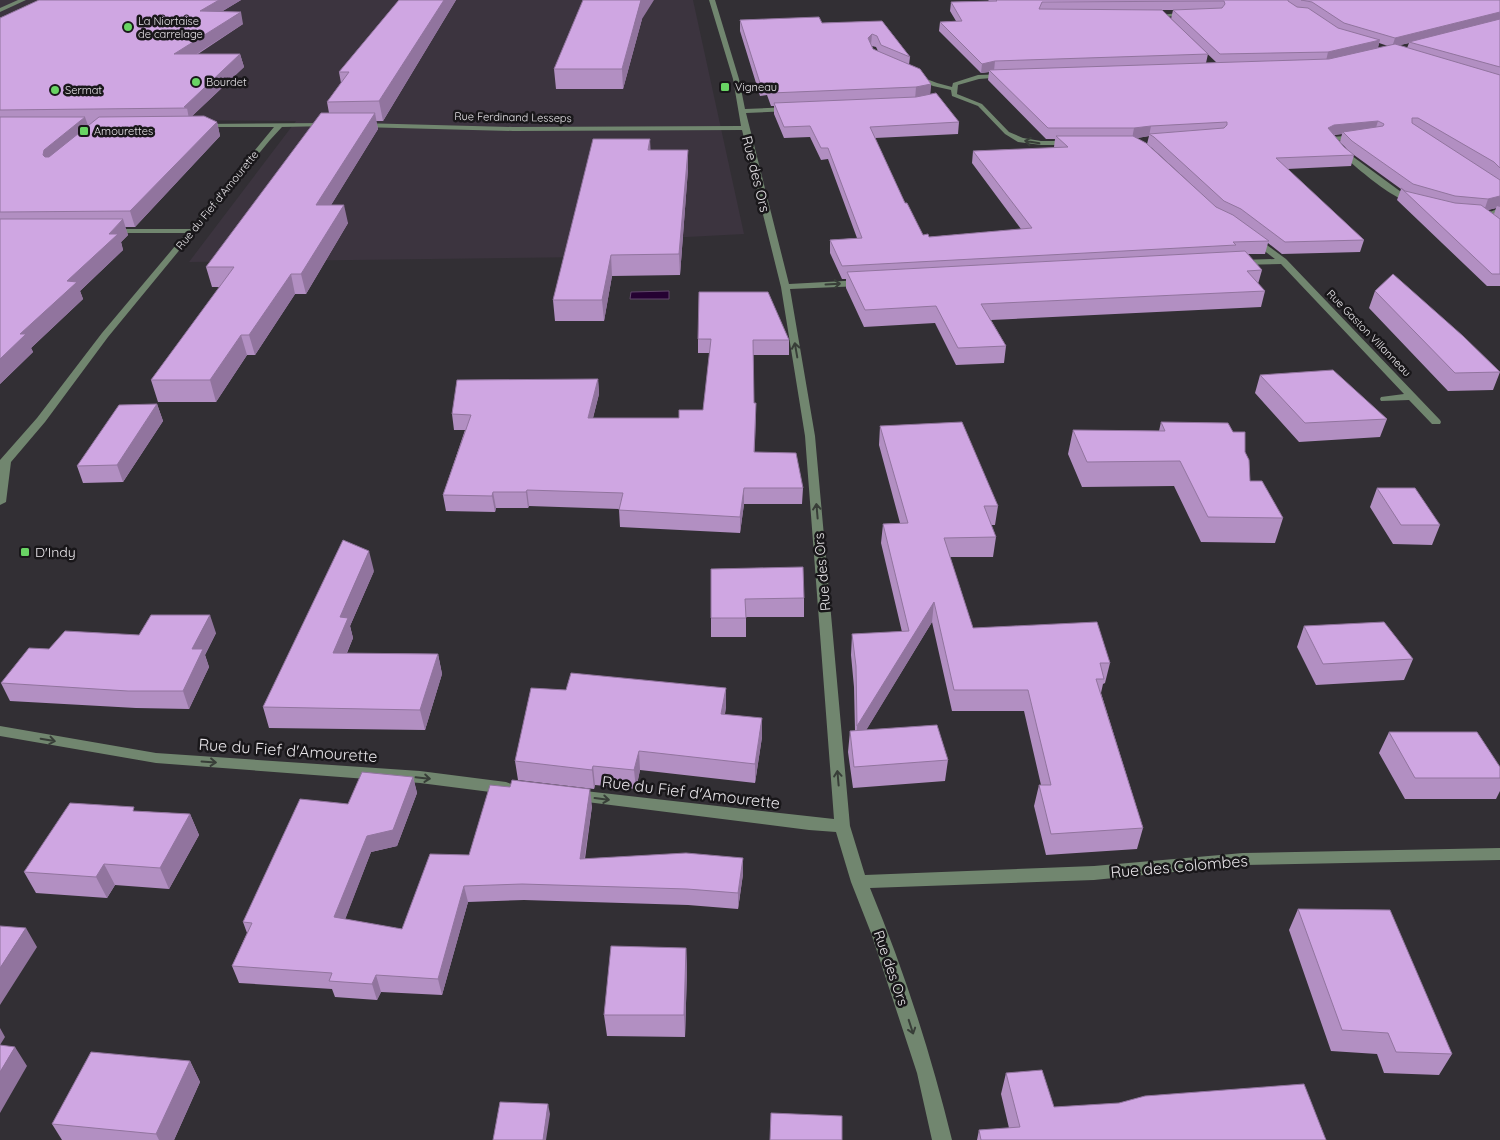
<svg xmlns="http://www.w3.org/2000/svg" width="1500" height="1140" viewBox="0 0 1500 1140" font-family="Quicksand,sans-serif">
<style>
.built{fill:#3c343f}
.water{fill:#250232;stroke:#5f4669}
.lines{fill:none;stroke-linecap:round;stroke-linejoin:round}
.minor{fill:#71866f;fill-rule:evenodd}
.wall{fill:#b28fc2;fill-rule:evenodd}
.shaded-wall{fill:#91749e}
.building{fill:#cfa6e2;stroke:#91749e}
.oneway{stroke:#383e38}
.poi-dot{fill:#69d464;stroke:#19171a;stroke-width:2}
.labels{text-anchor:middle;dominant-baseline:central;stroke-width:5;stroke-linejoin:round;paint-order:stroke}
.far-poi-label{font-size:11px;fill:#e7e4e8;stroke:#19171a;text-anchor:start}
.far-street-label{font-size:11px;fill:#e7e4e8;stroke:#19171a}
.street-label{font-size:14px;fill:#e7e4e8;stroke:#19171a}
.poi-label{font-size:14px;fill:#e7e4e8;stroke:#19171a;text-anchor:start}
.near-street-label{font-size:16px;fill:#e7e4e8;stroke:#19171a}
</style>
<rect width="100%" height="100%" fill="#322f34"/>
<path class="built" d="M0,0H693L744,234L591,242L588,257L189,262L296,121L0,119Z"/>
<path class="water" d="M669,291V299H630L631,292Z"/>
<g class="lines">
<path class="minor" d="M18,0H26L0,12V8Z
M709,0H715L739,79L745,109L790,107L793,109L790,111L746,113L789,284L862,280L866,283L862,286L790,289L815,436L850,826L865,875L1094,866L1243,853L1500,848V860L1243,865L1094,880L870,888C904,970 931,1054 952,1140H932L917,1073L871,933L851,882L836,832L809,830L571,800L568,796L571,792L576,790L834,819L805,436L781,287L742,130L513,131L360,127L357,125L360,123L513,127L741,126L733,79Z
M1190,12L1192,15L1162,17L1159,15Z
M1007,74L1008,75L1005,77L979,79L958,85L957,94L982,104L1009,132L1023,138L1041,141H1073V145H1041L1018,142L1005,134L978,106L952,96L951,90L933,86L913,77L916,75L937,83L952,87L953,83L978,75Z
M328,123L331,125L330,126L282,127L270,140L108,337L45,422L11,462L6,502L0,505V460L37,418L102,333L186,233H110L106,231L107,229H190L274,127H200L197,125L198,124Z
M1358,135L1362,137L1361,139L1336,141L1348,153L1408,197L1415,199V203C1397,205 1339,154 1327,139L1331,137Z
M1500,208V213L1483,218L1479,216Z
M1253,235L1286,259L1440,420L1441,422L1440,424H1432L1409,400L1381,401L1380,399L1381,397L1404,394L1281,264L1236,265L1235,263L1239,260L1275,259L1250,240L1249,238Z
M0,726L156,753L420,771L506,782L511,784L514,788L511,792L506,794L420,783L156,763L0,736Z"/>
</g>
<path class="wall" d="M39,0H241L221,12L243,24L198,54H240L244,67L192,116L217,122L220,136L135,227H125L128,235L121,242L123,250L80,291L83,299L31,348L33,352L0,384V18Z
M399,0H456L383,121H376L378,129L331,205L348,223L306,294H295L255,355H247L216,402H158L151,380L220,287H212L206,267L329,113L327,102L341,83L339,72Z
M988,0H1500V286H1487L1397,200L1401,189L1354,155L1351,166L1287,169L1364,240L1360,252L1282,254L1268,243L1265,254H1248L1262,270L1258,284L1265,291L1261,307L991,320L1006,346L1004,363L956,365L935,323L864,327L846,288V279H842L830,253V240L857,238L828,159L821,160L810,137L784,138L774,114V106H771L767,95L760,96L740,31V20L822,23L882,21L910,57L909,65L931,84L930,94L959,122L958,134L875,138L905,203L923,235L929,237L1021,229L972,163L973,151L1055,148L1054,147L1055,139H1046L988,80L989,72L981,73L939,31L940,22L956,21L950,11L951,2L989,1ZM1162,10H1173L1171,19L1217,63H1206L1208,54ZM1379,43L1388,46L1378,48ZM1409,43L1407,48L1398,46L1400,45ZM872,46L876,47L878,51L873,49ZM1342,134L1340,142L1348,150L1344,147L1334,135ZM1149,136L1147,144L1137,138ZM1150,147L1152,148L1203,195ZM1496,208L1494,214L1488,210Z
M642,19L623,89H556L554,69Z
M650,139V150H688V169L680,275L612,276L604,321H555L553,300Z
M1375,291L1500,372L1493,390L1448,391L1369,308Z
M698,339L789,340V355H753L754,403H756L754,452L803,488L802,504H744L740,533L620,527L619,509L529,506L528,508H496L495,512L446,511L443,495L465,430H454L452,414L598,379L599,394L593,418H679L703,410L710,353H698Z
M1260,375L1387,419L1380,437L1299,442L1255,393Z
M157,404L163,421L123,482L83,483L77,466Z
M1161,422L1245,452L1250,481L1283,518L1275,543L1201,542L1174,486L1082,487L1068,454L1073,430L1159,431Z
M880,426L998,506L995,525H991L996,537L993,557H950L973,628L1110,663L1105,683L1103,684L1101,693L1143,828L1137,849L1046,855L1034,806L1039,785H1041L1024,711H952L932,622L866,730L948,760L945,781L853,788L848,752L850,731H855L854,687L851,655L852,634L902,632L881,543L883,524L900,523L879,445Z
M1377,488L1440,525L1432,545L1393,544L1370,507Z
M711,569L804,598V617H746V637H711Z
M374,571L350,626L353,638L347,653L438,654L442,674L425,730L269,728L263,707Z
M1304,626L1413,659L1404,680L1316,685L1297,647Z
M216,633L205,655L209,667L189,709L136,708L10,701L1,683L49,649L139,635Z
M726,688V706L725,714L762,737L755,783L640,770L636,789L595,785L594,789L518,780L515,761Z
M1389,732L1500,767V791L1496,799H1405L1379,753Z
M413,777L417,793L397,846L371,852L345,919L402,929L469,855L592,806L585,859L743,858V874L738,909L688,905L524,900L468,902L442,995L381,992L377,1000L335,997L332,989L239,983L232,966L247,933L243,922L348,804Z
M136,811L190,814L199,835L169,889L115,885L107,898L36,893L24,872Z
M1298,909L1452,1054L1439,1075L1384,1073L1377,1054L1331,1051L1289,930Z
M686,948L687,970L685,1037L607,1036L604,1015Z
M190,1061L200,1082L174,1140H62L52,1124Z
M1006,1073L1054,1107L1326,1140H977L979,1130L1009,1128L1001,1094Z"/>
<path class="shaded-wall" d="M219,0H241L203,23L200,11Z
M444,0H456L383,121L379,101Z
M641,0H654L642,19L623,89L622,69Z
M241,12L243,24L178,66L174,54Z
M1500,12V20L1409,42V43L1392,47L1395,38Z
M872,34L871,45L868,38Z
M1380,40L1377,50L1326,61L1328,52Z
M240,54L244,67L189,119L187,108L184,107Z
M995,61L994,71L989,70V72L981,73L982,64Z
M931,84L930,97L915,100L916,87Z
M375,113L378,129L320,223L316,205Z
M85,117L90,131L48,170L43,155L44,150Z
M1378,121L1375,131L1343,132L1342,134L1331,135L1328,128L1334,125Z
M217,122L220,136L135,227L130,211Z
M1151,126L1149,136L1132,139L1134,128Z
M650,139L651,157L648,150Z
M688,150V169L680,275L679,254Z
M1500,196V207L1497,206L1496,208L1484,211L1488,199Z
M344,205L348,223L306,294L301,274Z
M123,219L128,235L121,242L123,250L80,291L83,299L31,348L33,352L0,384V359L20,334Z
M611,255L612,276L604,321L602,300Z
M291,274L295,294L255,355L249,335Z
M241,335L247,355L216,402L210,380Z
M598,379L599,394L589,433L588,418Z
M756,403V418L754,468V452Z
M157,404L163,421L123,482L117,465Z
M744,488V504L740,533V517Z
M527,490L529,506L528,508L526,492Z
M493,492L496,508L495,512L492,496Z
M369,551L374,571L350,626L353,638L338,673L333,653L340,617Z
M934,602L932,622L856,747L857,726Z
M210,615L216,633L205,655L209,667L189,709L183,691L192,649Z
M438,654L442,674L425,730L420,710Z
M726,688V706L722,733L721,714Z
M762,718V737L755,783V764Z
M639,751L640,770L636,789L634,770Z
M593,766L595,785L594,789L592,770Z
M413,777L417,793L397,846L371,852L340,933L334,917L367,836Z
M590,789L592,806L582,875L580,859Z
M190,814L199,835L169,889L160,868Z
M743,858V874L738,909V893Z
M104,864L115,885L107,898L96,877Z
M464,886L468,902L442,995L438,979Z
M26,928L37,947L0,1005V968Z
M686,948L687,970L685,1037L684,1015Z
M376,975L381,992L377,1000L372,984Z
M0,1028L5,1037L0,1045Z
M15,1047L27,1066L0,1113V1072Z
M190,1061L200,1082L174,1140H159L156,1134Z
M548,1104L550,1114L546,1140H543Z"/>
<path class="building" d="M39,0H219L200,11L241,12L174,54H240L184,107L187,108L0,110V18Z
M399,0H444L379,101L327,102L349,72H339Z
M583,0H641L622,69H554Z
M996,0H1288V1L1297,7L1308,8L1338,28L1380,40L1328,52L1220,54L1173,10L1222,8L1225,4L1224,1L1042,2L1039,9L1162,10L1208,54L995,61L982,64L940,22L962,21L951,2L997,1Z
M1301,0H1500V12L1395,38L1344,23L1312,2Z
M819,17L822,23L882,21L910,57L881,45L877,36L872,34L868,38L873,49L920,69L931,84L916,87L771,93L767,83H760L740,20Z
M1500,19V67L1409,42Z
M1395,44L1500,75V168L1494,162L1418,118H1412V123L1500,180V196L1488,199L1455,196L1413,184L1352,141L1343,132L1383,126L1384,124L1378,121L1334,125L1328,128L1344,147L1354,155L1276,158L1364,240L1285,242L1241,209L1224,201L1154,137L1149,134L1224,128L1227,125V122L1151,126L1134,128H1048L989,70L1329,59Z
M936,93L959,122L870,127L905,203H907L923,235L928,234L929,237L1032,228L973,151L1068,147L1056,136H1133L1146,143L1216,207L1233,215L1269,241L1233,242L1236,245L842,266L830,240L862,238L828,148H821L810,126L784,127L774,103L916,97Z
M321,113H375L316,205H344L301,274H291L249,335H241L210,380H151L234,267H206Z
M204,116L217,122L130,211L0,212V117H85L44,150L43,155L45,157H49L99,117Z
M593,139H650L648,150H688L679,254L611,255L602,300H553Z
M1401,188L1405,191L1455,203L1481,205L1500,219V274H1492Z
M0,219H123L109,234H118L67,281L77,282L20,334H26L0,359Z
M1245,251L1262,270L1247,271L1265,291L981,304L1006,346L958,348L936,306L865,310L847,272Z
M1393,274L1463,336L1500,372L1455,373L1375,291Z
M699,292H768L789,340H753L754,403H756L754,452L796,453L803,488H744L740,517L619,510L623,493L527,490L526,492H493L492,496L443,495L471,415L452,414L457,380L598,379L588,418H679V410H703L711,339H698Z
M1333,370L1387,419L1305,423L1260,375Z
M157,404L117,465L77,466L119,405Z
M962,422L998,506H984L996,537L944,538L973,628L1097,622L1110,663H1100L1104,679H1096L1143,828L1051,834L1039,785H1051L1028,690H954L934,602L857,726L856,666L852,634L909,631L883,524L908,523L880,426Z
M1161,422L1228,423L1233,432H1245V452L1249,460L1250,481H1262L1283,518L1208,517L1180,461L1087,462L1073,430L1165,431Z
M1377,488H1415L1440,525H1401Z
M343,540L369,551L340,617L348,618L333,653L438,654L420,710L263,707Z
M803,567L804,598L745,599L746,618H711V569Z
M151,615H210L192,649H203L183,691H128L1,683L29,648L49,649L65,631L139,635Z
M1384,622L1413,659L1323,664L1304,626Z
M571,673L726,688L721,714L762,718L755,764L639,751L634,770L593,766L592,770L515,761L531,688L566,690Z
M937,725L948,760L854,767L850,731Z
M1389,732H1477L1500,767V778H1415Z
M362,772L413,777L393,830L367,836L334,917L402,929L430,854L469,855L490,785L510,787L512,780L590,789L580,859L686,853L743,858L738,893L687,889L522,884L464,886L438,979L376,975L372,984L329,981L332,973L232,966L252,923L243,922L300,799L348,804Z
M70,803L134,807L133,811L190,814L160,868L104,864L96,877L24,872Z
M1298,909L1390,910L1452,1054L1396,1052L1388,1033L1342,1030Z
M0,926L26,928L0,968Z
M611,946L686,948L684,1015H604Z
M0,1045L15,1047L0,1072Z
M91,1052L190,1061L156,1134L52,1124Z
M1042,1070L1054,1107L1119,1103L1145,1096L1304,1084L1326,1140H981L979,1130L1020,1127L1006,1073Z
M500,1102L548,1104L543,1140H493Z
M771,1113L842,1116V1140H770Z"/>
<defs><path id="oneway-shaft" d="M-6 0H5M1.5-3L5.5 0L1.5 3" fill="none" stroke-width="1.6" stroke-linecap="round" stroke-linejoin="round" transform="scale(1.25)"/></defs>
<g class="oneway">
<use href="#oneway-shaft" transform="translate(1032 142) rotate(-170)"/>
<use href="#oneway-shaft" transform="translate(833 284) rotate(-3)"/>
<use href="#oneway-shaft" transform="translate(796 350) rotate(-100)"/>
<use href="#oneway-shaft" transform="translate(817 511) rotate(-95)"/>
<use href="#oneway-shaft" transform="translate(48 740) rotate(10)"/>
<use href="#oneway-shaft" transform="translate(209 762) rotate(4)"/>
<use href="#oneway-shaft" transform="translate(423 778) rotate(6)"/>
<use href="#oneway-shaft" transform="translate(838 778) rotate(-95)"/>
<use href="#oneway-shaft" transform="translate(602 799) rotate(7)"/>
<use href="#oneway-shaft" transform="translate(911 1027) rotate(72)"/>
</g>
<g class="poi-dot">
<circle cx="128" cy="27" r="5"/>
<circle cx="196" cy="82" r="5"/>
<rect x="720" y="82" width="10" height="10" rx="2.5"/>
<circle cx="55" cy="90" r="5"/>
<rect x="79" y="126" width="10" height="10" rx="2.5"/>
<rect x="20" y="547" width="10" height="10" rx="2.5"/>
</g>
<g class="labels">
<g class="far-poi-label">
<text x="138" y="21">La Niortaise<tspan x="138" dy="13">de carrelage</tspan></text>
<text x="206" y="82">Bourdet</text>
<text x="735" y="87">Vigneau</text>
<text x="65" y="90">Sermat</text>
<text x="94" y="131">Amourettes</text>
</g>
<g class="far-street-label">
<text transform="translate(513 117) rotate(1)">Rue Ferdinand Lesseps</text>
<text transform="translate(217 200) rotate(-51)">Rue du Fief d'Amourette</text>
<text transform="translate(1369 333) rotate(46)">Rue Gaston Villanneau</text>
</g>
<g class="street-label">
<text transform="translate(756 174) rotate(76)">Rue des Ors</text>
<text transform="translate(822 572) rotate(-95)">Rue des Ors</text>
<text transform="translate(891 968) rotate(71)">Rue des Ors</text>
</g>
<g class="poi-label">
<text x="35" y="552">D'Indy</text>
</g>
<g class="near-street-label">
<text transform="translate(288 750) rotate(4)">Rue du Fief d'Amourette</text>
<text transform="translate(691 792) rotate(7)">Rue du Fief d'Amourette</text>
<text transform="translate(1179 866) rotate(-5)">Rue des Colombes</text>
</g>
</g>
</svg>
